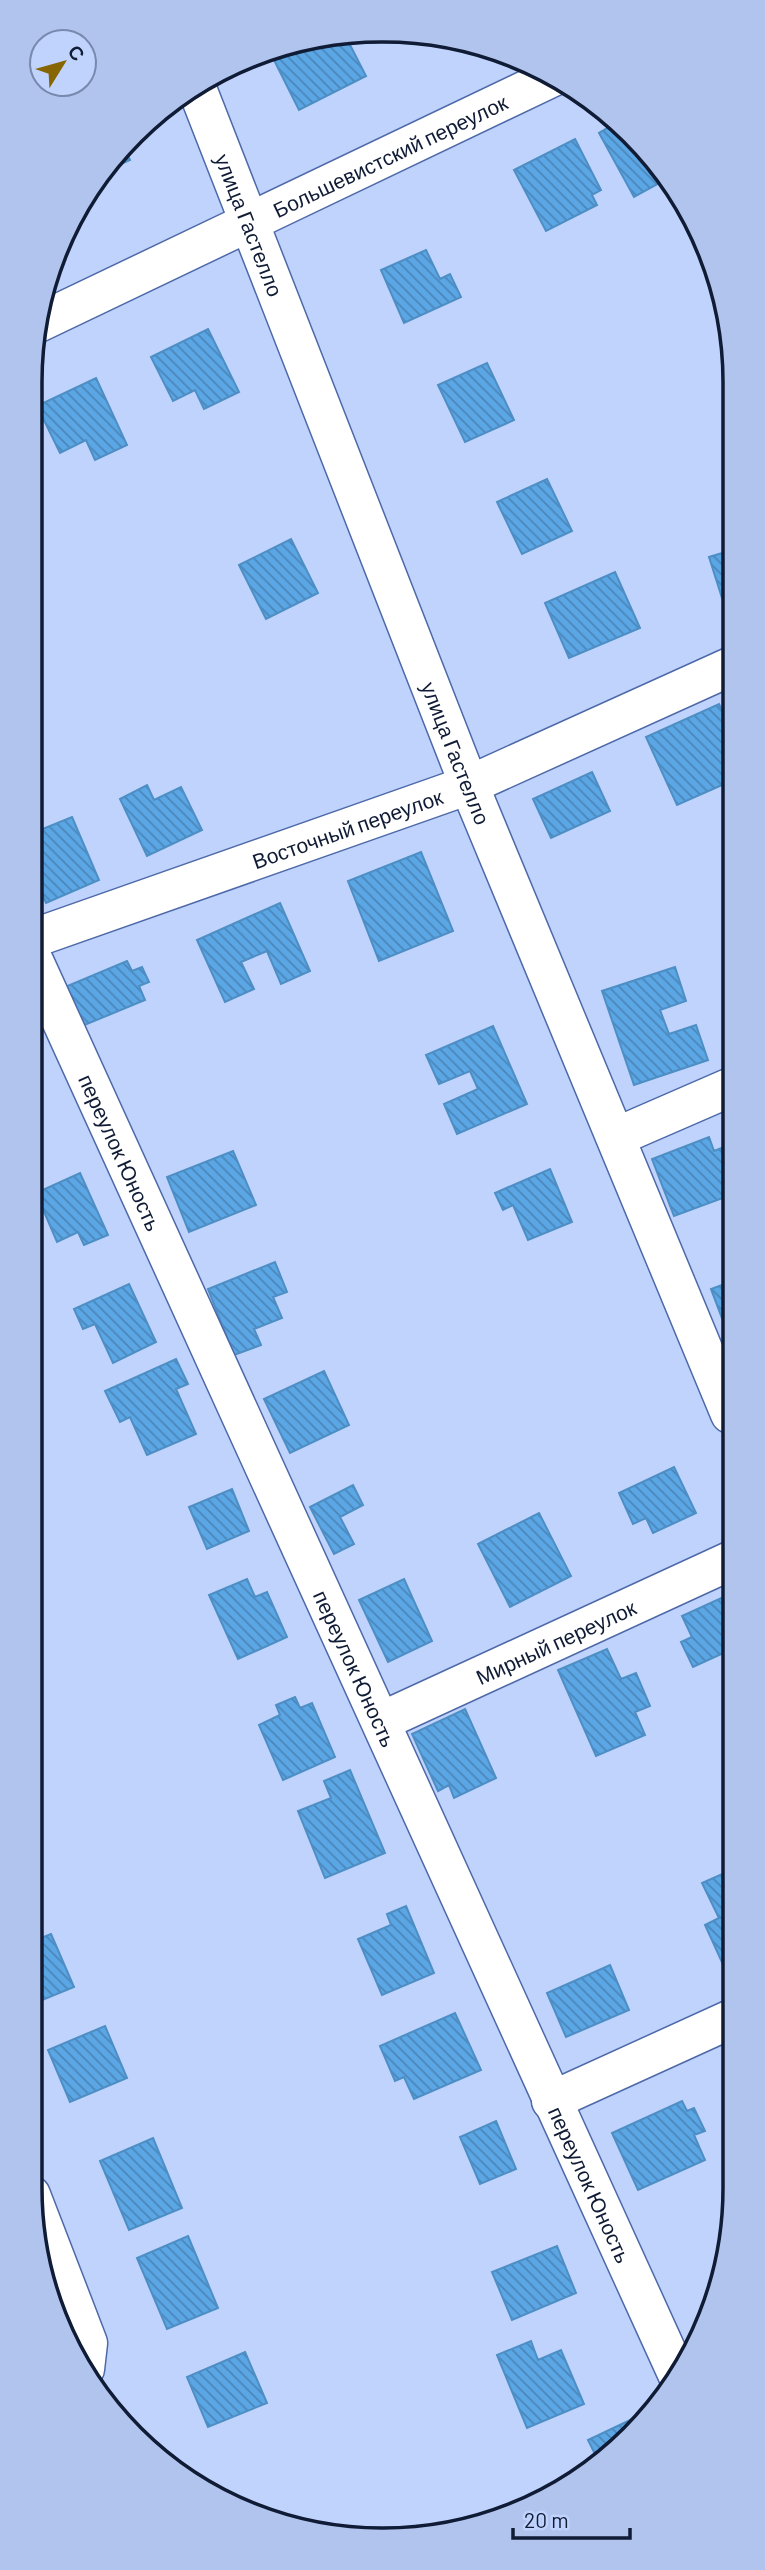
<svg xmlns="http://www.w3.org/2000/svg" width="765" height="2570" viewBox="0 0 765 2570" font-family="Barlow,sans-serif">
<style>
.building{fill:url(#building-back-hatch);stroke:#4d8ec4;stroke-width:2}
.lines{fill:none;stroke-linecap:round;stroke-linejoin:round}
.minor-casing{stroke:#4d69a8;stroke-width:41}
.minor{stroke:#fff;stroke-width:38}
.labels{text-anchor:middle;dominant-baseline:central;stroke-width:6;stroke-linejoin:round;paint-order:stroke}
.street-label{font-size:21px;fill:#101b35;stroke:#bfd3fd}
.rim{fill:none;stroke:#101b35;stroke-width:3.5}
</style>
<defs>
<pattern id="building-back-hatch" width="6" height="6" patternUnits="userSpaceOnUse" patternTransform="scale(1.75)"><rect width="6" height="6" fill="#5ba6e4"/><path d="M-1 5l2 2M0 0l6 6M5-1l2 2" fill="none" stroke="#4a86ba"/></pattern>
</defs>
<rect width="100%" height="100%" fill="#bfd3fd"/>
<path class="building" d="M313,37H326L330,44L346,37L366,76L299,110L271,54Z
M618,122L632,133L665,180L634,197L599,133Z
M575,139L601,190L592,195L597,205L546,231L514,170Z
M125,150L130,160L105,171Z
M426,250L440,279L450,274L461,297L404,323L381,270Z
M208,329L239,392L204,409L195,390L173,401L151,357Z
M487,363L514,420L465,442L438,385Z
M96,378L127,445L95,460L86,440L60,453L37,406Z
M547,479L572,531L522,554L497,502Z
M291,539L318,593L266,619L239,565Z
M732,550V595L722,598L709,557Z
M615,572L640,628L569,658L545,603Z
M719,704L728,723L732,722L731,781L677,805L646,737Z
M592,772L610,811L551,838L533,799Z
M147,785L154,800L181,787L202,830L147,856L120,799Z
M72,817L99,880L46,903L34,876L35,850L40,848L35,832Z
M421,852L453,931L379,961L348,881Z
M280,903L310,971L281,984L267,951L241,962L254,989L225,1002L197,940Z
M127,961L132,971L142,967L149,982L139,986L145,1000L82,1026L65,987Z
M675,967L686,1001L660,1010L669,1034L696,1025L708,1060L634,1085L602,991Z
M493,1026L527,1104L457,1134L444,1104L478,1089L470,1071L439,1084L426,1055Z
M709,1137L714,1151L724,1147L731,1163V1172L724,1175L731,1195L674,1216L652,1159Z
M233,1151L256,1205L189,1232L167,1177Z
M550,1169L572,1222L528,1240L513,1205L503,1210L495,1193Z
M80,1173L108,1235L84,1245L78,1232L57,1242L36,1193Z
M275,1262L287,1292L273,1297L282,1318L254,1329L261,1345L234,1355L208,1289Z
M730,1282V1333L728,1334L711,1289Z
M129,1284L156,1342L113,1363L95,1324L83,1329L74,1309Z
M176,1359L188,1384L176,1389L196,1434L147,1455L130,1417L120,1422L105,1391Z
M324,1371L349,1425L290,1453L264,1399Z
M674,1467L696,1513L653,1533L646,1518L633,1524L619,1493Z
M353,1485L363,1505L340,1517L354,1544L334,1554L310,1507Z
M232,1489L249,1531L207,1549L189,1507Z
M539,1513L571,1576L510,1607L478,1544Z
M247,1579L255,1597L267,1592L287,1637L238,1659L209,1595Z
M404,1579L432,1641L388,1662L359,1600Z
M730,1594V1650L693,1667L681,1642L692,1637L682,1616Z
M607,1649L621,1679L636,1673L650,1706L635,1712L645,1735L596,1756L558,1670Z
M295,1697L300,1708L312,1703L335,1757L283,1780L259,1725L280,1715L276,1705Z
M465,1709L496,1778L454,1798L449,1785L438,1791L412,1734Z
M350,1770L385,1853L325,1878L298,1811L331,1798L324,1781Z
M729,1871V1970L726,1971L705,1925L719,1918L702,1883Z
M406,1906L434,1973L382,1995L358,1939L391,1925L387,1914Z
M51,1934L74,1987L30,2005L31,1942Z
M610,1965L629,2010L566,2037L547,1993Z
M455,2013L481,2070L414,2099L404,2077L395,2081L380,2046Z
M105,2026L127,2078L70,2102L48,2050Z
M682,2101L687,2111L694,2108L705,2131L694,2135L705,2160L638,2190L612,2133Z
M496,2121L516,2169L480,2184L460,2137Z
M153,2138L182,2208L129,2230L100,2161Z
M188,2236L218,2308L167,2329L137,2258Z
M557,2246L576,2293L512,2320L492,2272Z
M531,2341L538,2360L561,2350L584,2404L527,2428L497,2355Z
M245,2352L267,2403L208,2427L187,2377Z
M630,2420L633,2426L600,2464L588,2440Z"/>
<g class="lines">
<defs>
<g id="minor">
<path id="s1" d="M196,86L469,785L730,1414"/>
<path id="s2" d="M36,324L555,76"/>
<path id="s3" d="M34,938L469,785L732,666"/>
<path id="s4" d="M34,961L678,2376"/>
<path d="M616,1137L731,1087"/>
<path id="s5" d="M382,1721L730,1561"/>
<path d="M551,2101L729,2020"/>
<path d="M31,2195L88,2343L85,2369"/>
</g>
</defs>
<use href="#minor" class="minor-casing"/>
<use href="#minor" class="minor"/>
</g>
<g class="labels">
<g class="street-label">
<text stroke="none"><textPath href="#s2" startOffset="392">Большевистский переулок</textPath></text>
<text stroke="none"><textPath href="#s1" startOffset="149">улица Гастелло</textPath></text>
<text stroke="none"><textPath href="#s1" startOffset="716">улица Гастелло</textPath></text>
<text stroke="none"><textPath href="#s3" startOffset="332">Восточный переулок</textPath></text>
<text stroke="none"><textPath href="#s4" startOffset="210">переулок Юность</textPath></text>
<text stroke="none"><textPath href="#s5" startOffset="191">Мирный переулок</textPath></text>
<text stroke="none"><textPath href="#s4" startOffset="777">переулок Юность</textPath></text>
<text stroke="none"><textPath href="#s4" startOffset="1344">переулок Юность</textPath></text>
</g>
</g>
<path d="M0 0H765V2570H0ZM382 42H383A340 340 0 0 1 723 382V2188A340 340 0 0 1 383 2528H382A340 340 0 0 1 42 2188V382A340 340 0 0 1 382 42Z" fill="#b1c4ed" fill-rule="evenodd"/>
<path class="rim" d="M382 42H383A340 340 0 0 1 723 382V2188A340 340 0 0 1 383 2528H382A340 340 0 0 1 42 2188V382A340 340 0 0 1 382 42Z"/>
<g transform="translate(63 63) rotate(53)"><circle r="33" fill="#bfd3fd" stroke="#7989ad" stroke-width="2"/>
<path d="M0-5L12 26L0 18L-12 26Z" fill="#876500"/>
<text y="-10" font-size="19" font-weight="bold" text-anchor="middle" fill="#101b35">С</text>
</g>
<path d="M513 2528v10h117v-10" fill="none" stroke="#101b35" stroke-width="3.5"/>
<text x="524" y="2528" font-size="21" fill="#101b35" stroke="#bfd3fd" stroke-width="5" paint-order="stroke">20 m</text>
</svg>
